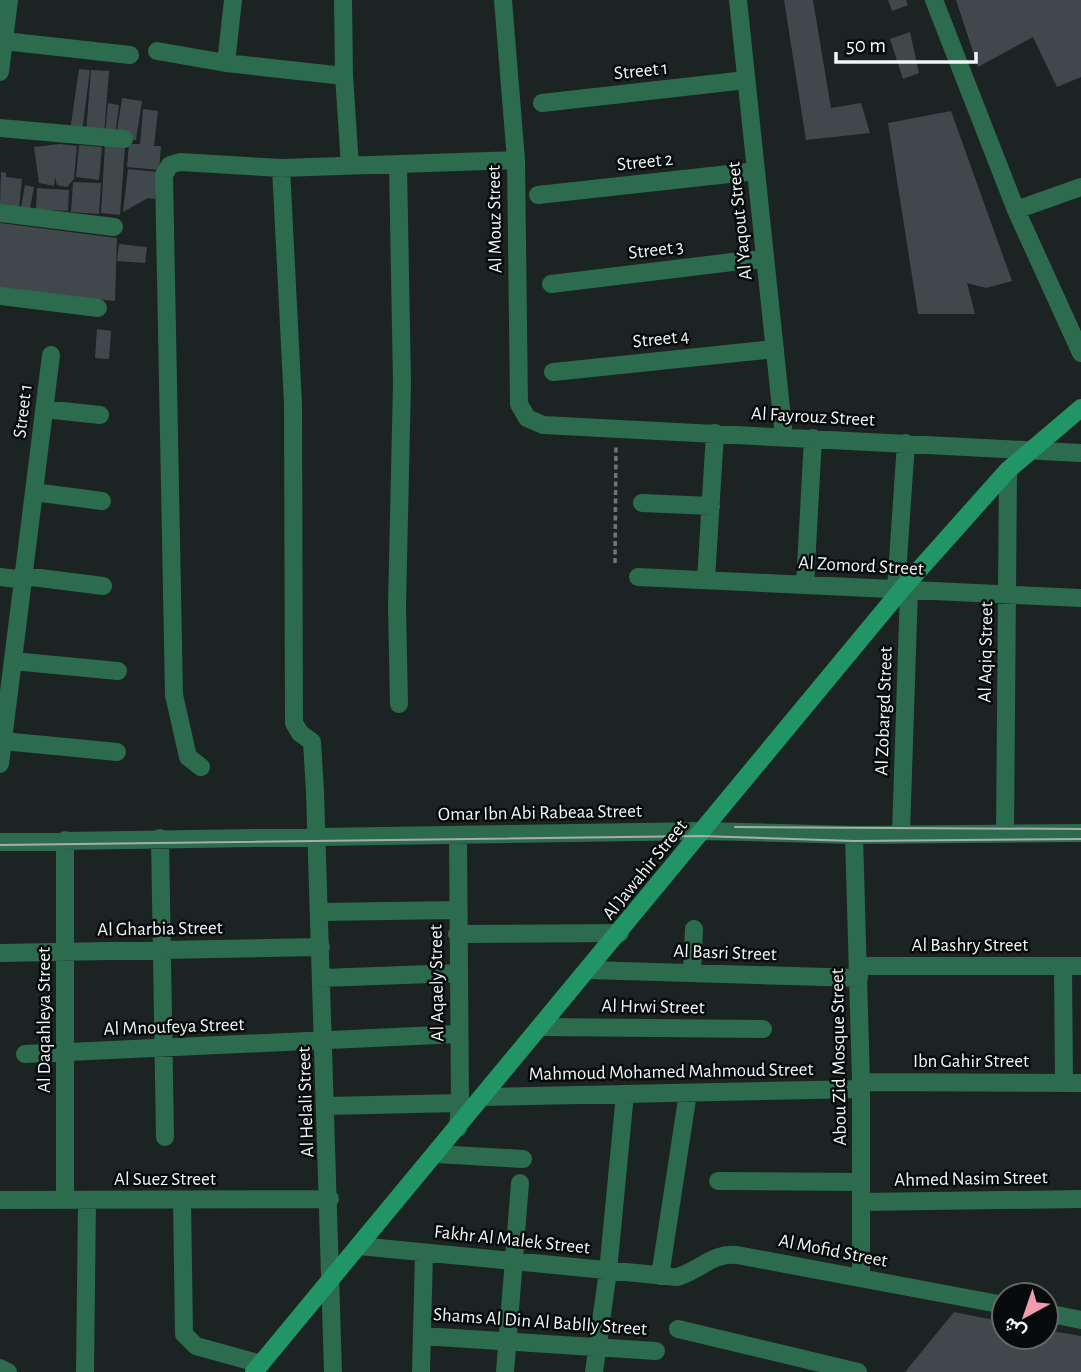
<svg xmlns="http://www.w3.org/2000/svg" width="1081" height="1372" viewBox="0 0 1081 1372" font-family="'Alegreya Sans',Vazirmatn,sans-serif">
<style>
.building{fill:#41484b}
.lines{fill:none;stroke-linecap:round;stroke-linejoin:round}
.path{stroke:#6f7676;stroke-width:3.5;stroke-dasharray:5 3.5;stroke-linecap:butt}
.street{stroke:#2c6b4d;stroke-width:18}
.secondary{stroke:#219565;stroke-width:18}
.tram{stroke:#a6acac;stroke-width:2}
.labels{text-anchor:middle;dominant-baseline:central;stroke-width:5;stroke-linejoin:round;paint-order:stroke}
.street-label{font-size:19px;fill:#f1f6f6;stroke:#080b0b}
</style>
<rect width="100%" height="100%" fill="#1b2323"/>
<path class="building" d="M784,0H813L831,108L861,103L870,133L806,140Z
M888,0H906L908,5L892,11Z
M956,0H1081V77L1057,87L1033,37L978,67Z
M910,32L919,73L903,79L890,39Z
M79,69L90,70L82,133L70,131Z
M91,70L109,71L104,135L86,133Z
M122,98L142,101L136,140L116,137Z
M108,103L119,105L115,136L105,135Z
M143,109L158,111L154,146H161L159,170L127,167L129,144H140Z
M951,111L1012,281L986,288L967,283L975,314H918L888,123Z
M59,144L77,146L74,179L67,187L57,185L55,177L54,186L39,183L34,147Z
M105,144L125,146L120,215L101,213Z
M79,145L102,147L99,180L76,177Z
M128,169L158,172L155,199L148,198L123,212Z
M1,172L6,173V177L22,179L19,208L0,205Z
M73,182L101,183L99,214L71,212Z
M25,185L34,187L30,208L21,207Z
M37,188L69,190L68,211L36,209Z
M0,223L117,238L115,301L0,289Z
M119,244L147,247L145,263L117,261Z
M97,329L111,331L109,359L95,358Z
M954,1312L1004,1322V1337H1046V1330L1081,1336V1372H905Z"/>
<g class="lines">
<path class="path" d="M615,563L616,444"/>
<path class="street" d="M343,0L344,76
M503,0L516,160L519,404L527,418L543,425L1081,453
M738,0L784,437
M934,0L1016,210L1081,353
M4,41L130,55
M157,51L226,63L344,76L350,166
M226,63L233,0
M0,72L9,0
M542,103L746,80
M0,128L124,139
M398,165L402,383L397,606L399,704
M281,168L293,404L294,723L300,733L312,742L315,792L333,1372
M538,195L756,171
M1016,210L1081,187
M0,213L114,227
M551,284L765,258
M0,296L98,308
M553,372L775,349
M44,409L100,415
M34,492L102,501
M642,503L711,506
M24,576L103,586
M0,577L24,580
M638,577L1081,598
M706,580L715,433
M805,585L813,438
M896,589L906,443
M13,661L118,671
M3,741L117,752
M0,764L51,355
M201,767L188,757L174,695L164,175L170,165L180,162L281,168L516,160
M901,834L909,590
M1005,834L1008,470
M854,835L861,1082V1278
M160,838L165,1137
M65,840V1200
M0,842L704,831L854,835L1081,833
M320,912L456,910
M457,934L620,933
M0,953L321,947
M858,966H1081
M1063,966L1064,1082
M589,970L859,978
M692,973L694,929
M322,978L458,973
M542,1027L763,1029
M25,1054L459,1034
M861,1082L1081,1083
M483,1097L861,1089
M327,1106L460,1103
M458,1128L460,1103L458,836
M436,1154L523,1159
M718,1181L861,1182
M0,1200L330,1199
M182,1200L184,1334L196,1346L261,1364
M861,1202L1081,1199
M359,1246L677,1277C701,1270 711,1253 737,1255L1004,1305
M660,1276L688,1093
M1046,1313L1081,1320
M678,1329L858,1372
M422,1336L656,1351
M0,1368L8,1372
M85,1372L87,1200
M421,1372L424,1253
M505,1372L520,1183
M594,1372L608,1271L625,1094"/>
<path class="secondary" d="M254,1372L902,589L1008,470L1081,408"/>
<path class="tram" d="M735,827L1081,829
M0,845L700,836L854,841L1081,839"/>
</g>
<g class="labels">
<g class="street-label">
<text transform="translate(641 71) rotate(-6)">Street 1</text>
<text transform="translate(645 162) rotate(-6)">Street 2</text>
<text transform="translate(495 219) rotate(-91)">Al Mouz Street</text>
<text transform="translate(740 221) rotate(-96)">Al Yaqout Street</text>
<text transform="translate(656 250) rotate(-7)">Street 3</text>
<text transform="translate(661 339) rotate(-6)">Street 4</text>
<text transform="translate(23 411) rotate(-83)">Street 1</text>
<text transform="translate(813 417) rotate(3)">Al Fayrouz Street</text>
<text transform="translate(861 566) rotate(3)">Al Zomord Street</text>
<text transform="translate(986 652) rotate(-89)">Al Aqiq Street</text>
<text transform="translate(884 711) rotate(-88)">Al Zobargd Street</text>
<text transform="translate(540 813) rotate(-1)">Omar Ibn Abi Rabeaa Street</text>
<text transform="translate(645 870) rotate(-51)">Al Jawahir Street</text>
<text transform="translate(160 929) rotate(-1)">Al Gharbia Street</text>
<text x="970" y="945">Al Bashry Street</text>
<text transform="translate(725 953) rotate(2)">Al Basri Street</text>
<text transform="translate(437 983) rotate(-91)">Al Aqaely Street</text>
<text transform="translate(653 1007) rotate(1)">Al Hrwi Street</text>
<text transform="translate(44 1020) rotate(-90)">Al Daqahleya Street</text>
<text transform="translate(174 1027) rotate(-2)">Al Mnoufeya Street</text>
<text transform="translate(839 1057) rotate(-91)">Abou Zid Mosque Street</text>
<text x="971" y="1061">Ibn Gahir Street</text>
<text transform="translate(671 1072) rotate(-1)">Mahmoud Mohamed Mahmoud Street</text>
<text transform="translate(306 1102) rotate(-92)">Al Helali Street</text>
<text x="165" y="1179">Al Suez Street</text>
<text transform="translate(971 1179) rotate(-1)">Ahmed Nasim Street</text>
<text transform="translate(512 1240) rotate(6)">Fakhr Al Malek Street</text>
<text transform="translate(833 1251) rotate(11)">Al Mofid Street</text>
<text transform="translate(540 1322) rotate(4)">Shams Al Din Al Bablly Street</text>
</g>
</g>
<g transform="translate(1025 1316) rotate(220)"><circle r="33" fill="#080b0b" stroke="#656969" stroke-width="2"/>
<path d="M0-5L12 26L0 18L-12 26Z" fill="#f29ab0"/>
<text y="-10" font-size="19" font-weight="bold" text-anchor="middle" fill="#f1f6f6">ش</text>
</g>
<path d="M836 52v10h140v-10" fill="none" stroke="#f1f6f6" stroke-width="3.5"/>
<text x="846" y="52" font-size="21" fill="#f1f6f6" stroke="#080b0b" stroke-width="5" paint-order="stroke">50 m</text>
</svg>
